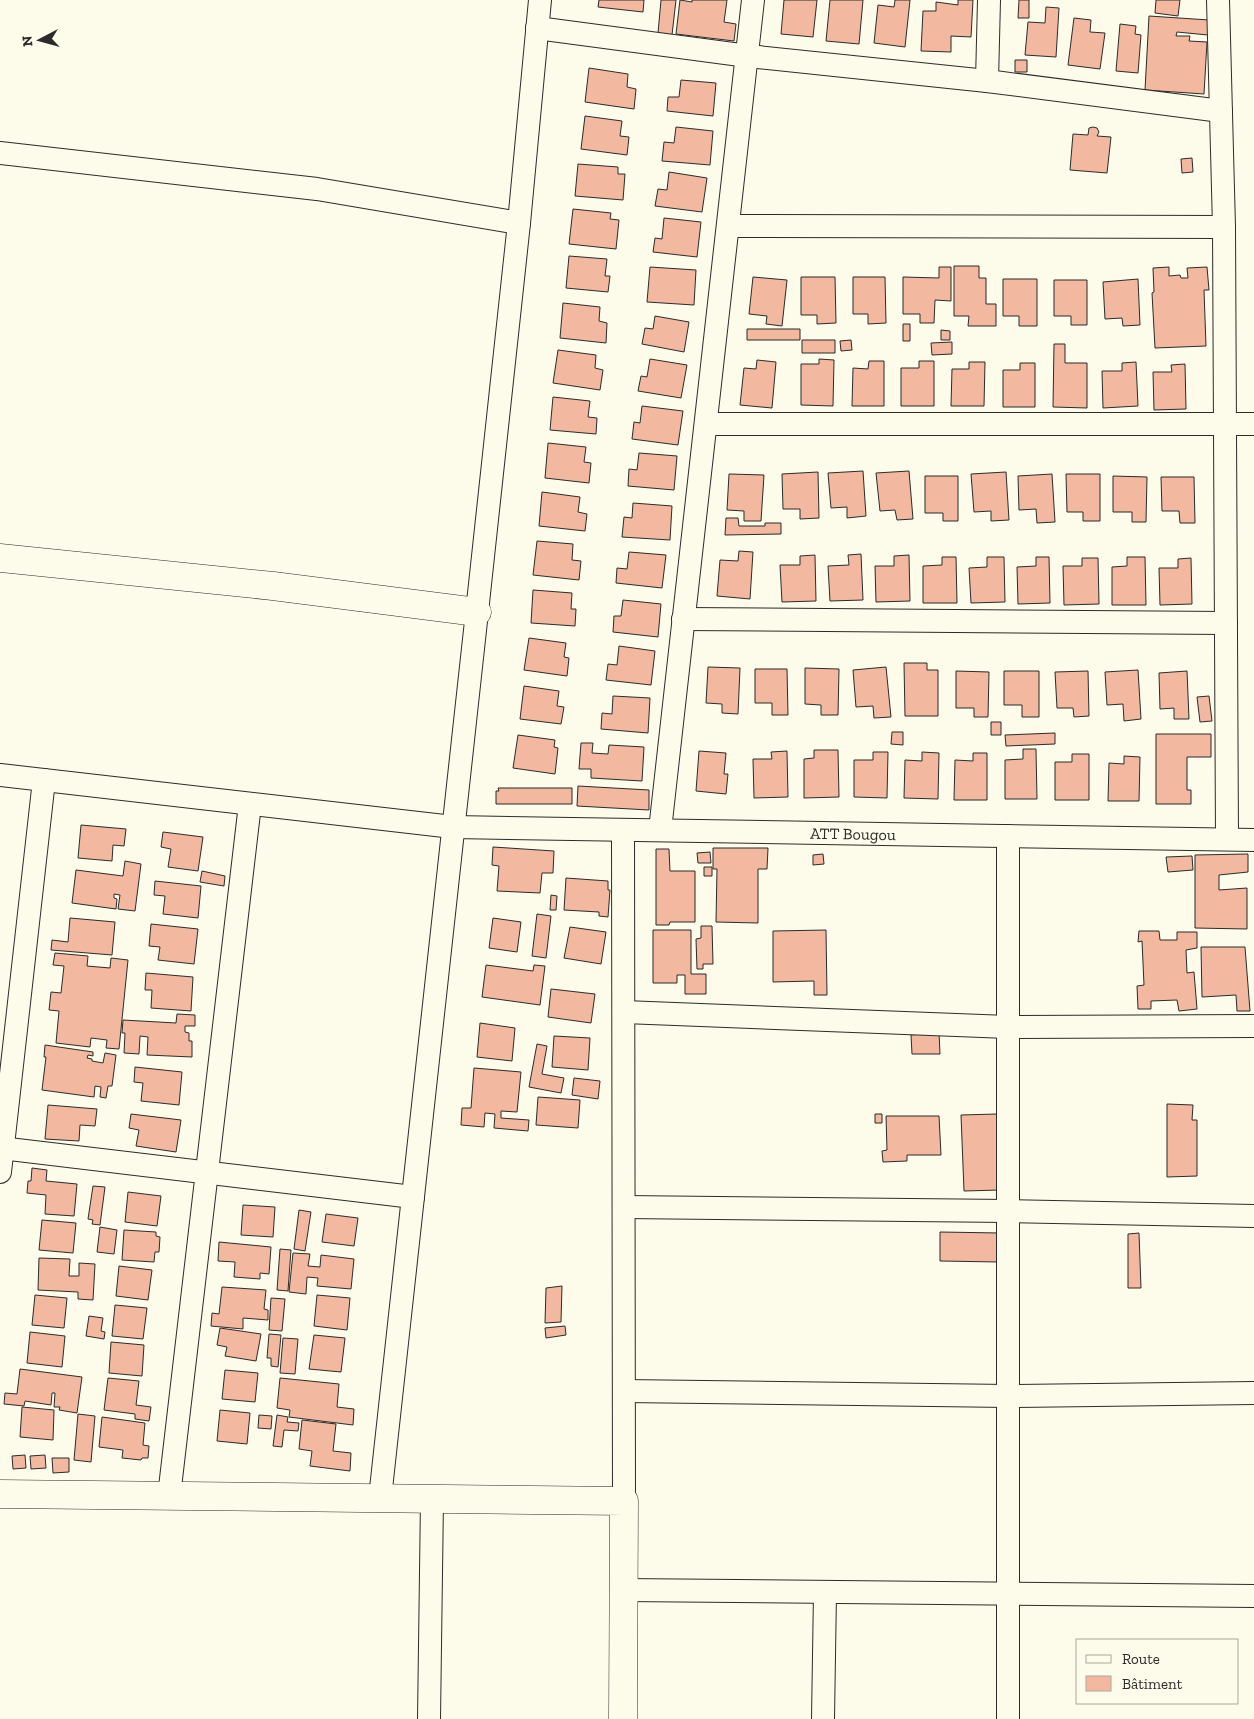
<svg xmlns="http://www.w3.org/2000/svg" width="1254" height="1719" viewBox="0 0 1254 1719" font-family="'Zilla Slab',serif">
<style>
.building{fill:#f2b8a0;stroke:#2b2b2b}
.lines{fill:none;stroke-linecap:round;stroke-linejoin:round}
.minor-casing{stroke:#2b2b2b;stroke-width:24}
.tertiary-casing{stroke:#2b2b2b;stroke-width:29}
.minor{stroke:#fdfbea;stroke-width:22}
.tertiary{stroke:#fdfbea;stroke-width:28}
.labels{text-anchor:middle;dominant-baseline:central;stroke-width:4;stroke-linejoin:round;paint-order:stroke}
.street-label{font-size:16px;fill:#2b2b2b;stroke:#fdfbea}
</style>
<rect width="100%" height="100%" fill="#fdfbea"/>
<path class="building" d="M599,0H644L643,12L598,7Z
M661,0H676L672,35L658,33Z
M680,0L692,2V0H727L724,22L736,24L734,41L676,34Z
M784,0H817L813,37L781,34Z
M830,0H863L859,44L826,41Z
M895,0H910L905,47L874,43L878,5L894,7Z
M958,0H973L971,37L951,36V52L921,51L923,11H936V2L958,5Z
M1019,0H1029V18H1018Z
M1156,0H1180L1178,16L1155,13Z
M1046,7L1059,8L1056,57L1025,55L1028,22L1045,23Z
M1149,16L1209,20L1208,35L1177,32L1176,36H1190L1189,41L1207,42L1204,94L1145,90Z
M1074,18L1091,20L1090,32L1105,33L1100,69L1068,65Z
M1120,24L1136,26L1135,34L1141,35L1138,73L1116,71Z
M1015,60H1027V72H1015Z
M589,68L628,74L627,87L636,89L634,109L585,102Z
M681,80L716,83L713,116L667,111L668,97H679Z
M585,116L622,121L620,136L629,137L627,155L581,149Z
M676,127L713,131L710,165L662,161L664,142L674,143Z
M1093,127L1097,128L1099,132L1097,136L1111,137L1107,173L1070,170L1073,134L1088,135L1089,128Z
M1192,158L1193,172L1182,173L1181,159Z
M578,164L618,167V174H625L623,200L575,196Z
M669,172L707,178L702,212L655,206L658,189L667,190Z
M573,209L611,213L610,219L619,220L616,249L569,244Z
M664,218L701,222L697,257L653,252L655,238L662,239Z
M569,256L607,259L605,276H610L608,292L566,288Z
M954,266H979V278H986V304H996V326H968L969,316H954Z
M650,267L696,270L694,305L647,302Z
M939,267H951V301L935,300L934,323H920V314H903V277L939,278Z
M1169,267V276L1180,275L1181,278H1188L1187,268L1207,267L1209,290H1204L1206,346L1155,348L1152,293L1154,292L1153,268Z
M753,277L787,280L782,326L766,324L767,316L749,314Z
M801,277H835L836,323L817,324V315H801Z
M853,277H885L886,323L868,324V314H853Z
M1003,279H1037V326H1019V316H1003Z
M1138,279L1140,325L1123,326L1122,318L1105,319L1103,282Z
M1054,280H1087V325H1071V316H1054Z
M563,303L600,307L599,321L607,323L606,343L560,338Z
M655,316L689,322L684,352L642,344L645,328L653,329Z
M903,324H910V341H903Z
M747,329H800V340H747Z
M941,330L950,331V340H941Z
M802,340H835V353H802Z
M851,340L852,350L841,351L840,341Z
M952,342V354L932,355L931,343Z
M1054,344H1065V363H1087V408L1053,407Z
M558,350L596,355L595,368L603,370L600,390L553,383Z
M650,359L687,365L681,398L638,391L641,376L647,377Z
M819,359L834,360L833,406L801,405V364H819Z
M757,360L776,362L772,408L740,405L744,368L756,369Z
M869,361H884V406H852L853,368L868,369Z
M919,361H934V406H901V368H919Z
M969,362H985L984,406H951L952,369H969Z
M1136,362L1138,406L1103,408L1102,371H1122V363Z
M1020,363H1035V407H1003V370H1020Z
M1185,364L1186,409L1154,410L1153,372H1172L1171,365Z
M553,397L590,401L588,417L597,418L596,434L550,430Z
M642,406L683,411L678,445L632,439L634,422L640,423Z
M548,443L586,447L584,462L591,463L589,483L545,478Z
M639,453L677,456L674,490L628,486L629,469L637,470Z
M863,471L866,516L847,518V507L831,508L828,473Z
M909,471L913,519L897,520L895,510L880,511L876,473Z
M818,472L819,518L800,519V509H783L782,474Z
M1006,472L1009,520L991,521V511L974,512L971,474Z
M729,474L764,475L761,521H744V511L727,510Z
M1052,474L1055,522L1037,523L1036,509L1019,510L1018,476Z
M1066,474H1100V521H1083V512H1067Z
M925,476H958V521H943V513H925Z
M1113,476L1147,477L1146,522H1132V512H1113Z
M1161,477H1194L1195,523H1180L1179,511H1162Z
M542,492L580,497L578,512L587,514L585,531L539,526Z
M633,503L672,506L670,540L622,537L624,517L632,518Z
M726,518H738L739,526H765V523H781V534L725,535Z
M537,541L573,544L572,560L581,561L579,580L533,575Z
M739,551L753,552L750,599L717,596L720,560L738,561Z
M629,552L666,555L662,588L616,583L617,568L627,569Z
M861,554L863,600L830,601L828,566L849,565L848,555Z
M815,555L816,601L782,602L780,565H800V556Z
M909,555L910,601L876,602L875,566H894V556Z
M942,557H956L957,603H923V566L942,565Z
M987,557H1004L1005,602L971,603L969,568L987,567Z
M1036,557H1049L1050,603L1018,604L1017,567L1036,566Z
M1127,557H1145L1146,605H1112V567L1127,566Z
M1082,558H1098L1099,604L1064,605L1063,566H1082Z
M1191,558L1192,604L1160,605L1159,568H1178V559Z
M533,590L572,593L571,609H576L575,626L531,623Z
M623,600L661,604L658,637L613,632L614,616H621Z
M529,638L566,643L564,657L569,658L567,676L524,670Z
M619,646L655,651L651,685L606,680L608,664L617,665Z
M904,663H927V670H938V716H905Z
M708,667L740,668L738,714L722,713V704L706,703Z
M886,667L891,717L874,718L873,706L856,707L853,670Z
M805,668L839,669L838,715H821V705L805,704Z
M755,669H787L788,715H772V703H755Z
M1138,670L1141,719L1124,721L1123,704L1107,705L1105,672Z
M956,671L989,672L988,717H974V708H956Z
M1004,671H1039V717H1022V705H1004Z
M1088,671L1089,716L1074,717L1073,708H1057L1055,672Z
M1187,671L1189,719H1174V708L1160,709L1159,673Z
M524,686L559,691L557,706L564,707L561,724L520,719Z
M613,696L650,698L648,733L601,729L602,713L612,714Z
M1209,696L1212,721L1200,722L1197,697Z
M991,722H1001V735H991Z
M892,732H903V745L891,744Z
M1055,733V744L1006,746L1005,735Z
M1156,734H1211V757H1187V790H1191V804H1156Z
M518,735L555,740L554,747L558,748L555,774L513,768Z
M581,743H593L592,753L608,754L609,745L644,747L642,781L591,778V769H579Z
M1023,749H1036L1037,799H1005V760L1023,759Z
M814,750H838L839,797L804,798V759L814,758Z
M699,751L726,753L724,774H728L726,794L696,791Z
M787,751L788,797L754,798L753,759H772L771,752Z
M873,752H888L887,798L854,797V760H873Z
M922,752L939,753L938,799L904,798L905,760L922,761Z
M973,753H987V800H954L955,760L973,761Z
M1072,754H1089V800H1055V762H1072Z
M1124,756L1140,757L1139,801H1108L1109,763L1124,764Z
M578,786L649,790V810L577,806Z
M498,788H572V804H496V791H499Z
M81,825L126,829L124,846L113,845L112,861L78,858Z
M163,832L203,837L198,871L168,867L171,849L161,847Z
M493,847L554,851L553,873H542L540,893L497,891L499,866L492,865Z
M713,848H768L767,869H758V923L716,922L717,869H713Z
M656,849H669L670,871H695V922H670L669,925H656Z
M710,852L711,863H698L697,853Z
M823,854L824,864L813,865V855Z
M1248,854V872L1219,875V890L1247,888V929L1195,928V855Z
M1192,856L1193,870L1168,872L1166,857Z
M125,861L141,864L135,911L118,909L120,895L114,894V898L117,899L116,909L72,903L76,870L123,876Z
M704,867H712V876H704Z
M202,871L225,876L224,886L200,882Z
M566,878L608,881V890H610L608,917L599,916V912L564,910Z
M155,881L201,886L198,918L163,914L165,896L154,895Z
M551,895L557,896L556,910H550Z
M537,914L551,916L546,958L532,956Z
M70,918L115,922L112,955L51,950L52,940L68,942Z
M493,918L521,922L517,952L489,948Z
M151,924L198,929L194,964L158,960L160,947L149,946Z
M701,926H712L713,964H703V969H697L696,939L701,938Z
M570,927L606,932L601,964L564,958Z
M653,930H691V974H706V994H685V975H677V983H653Z
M826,930L827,995H814V981L773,982V931Z
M1139,931H1159L1160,940H1177V932H1197V948L1186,950L1187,973L1194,972L1197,1009L1179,1011L1177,1000L1151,1001V1009H1138L1137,986L1144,985L1142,941L1138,942Z
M1201,947H1245L1250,1011H1237L1236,995L1202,997Z
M55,953L88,956L87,966L110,968L111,958L128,960L119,1049L106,1048L107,1040L91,1038L90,1047L56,1043L59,1011L49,1010L51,992L61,993L64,966L53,965Z
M486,965L533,971L534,965L545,966L540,1005L482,997Z
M146,973L193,977L191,1011L151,1008L152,990H145Z
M551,989L595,994L591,1023L548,1017Z
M177,1014L195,1015V1026H185V1032L189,1033V1041H192V1057L147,1055L148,1037L140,1036L139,1054L124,1053L125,1033H122L123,1020L176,1023Z
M480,1023L515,1028L512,1061L477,1057Z
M939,1032L940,1054H912L911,1035Z
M554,1036L590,1038L588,1070L552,1067Z
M537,1044L547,1046L542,1074L564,1078L561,1093L529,1087Z
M45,1045L93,1052V1056L88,1055L87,1058L92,1059V1061L103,1063L105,1053L116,1055L112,1086H108L106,1098L100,1097L101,1087L95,1086L94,1097L42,1090L46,1057H44Z
M135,1067L182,1072L179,1105L141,1101L143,1083L134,1082Z
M474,1068L521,1072L517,1112L501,1111V1118L529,1120L528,1131L494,1128L495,1114L485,1113L484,1127L461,1125L462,1108H471Z
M574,1078L600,1081L598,1099L572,1095Z
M538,1097L580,1100L578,1128L536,1125Z
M1167,1104L1193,1105L1192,1120H1197V1176L1167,1177Z
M48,1105L97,1109L95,1126L80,1125L79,1141L45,1139Z
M131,1114L181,1120L176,1152L136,1146L139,1130L129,1128Z
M875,1114H882V1123H875Z
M997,1114L1000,1190L964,1191L961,1115Z
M886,1116H939L941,1155H907V1161L883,1162L882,1151L887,1150Z
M32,1168L47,1170L46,1181L77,1184L74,1216L45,1214L46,1195L27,1193L28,1181H31Z
M93,1186L105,1187L100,1225L92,1224L93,1220L88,1219Z
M128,1192L161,1196L157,1226L125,1222Z
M243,1205L275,1207L273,1237L241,1235Z
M299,1210L311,1212L305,1251L294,1249Z
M326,1214L358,1218L354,1246L322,1242Z
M42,1220L76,1223L73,1253L39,1250Z
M100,1227L117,1230L114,1254L97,1252Z
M124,1230L156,1232V1236L160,1237L159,1252H155L154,1262L122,1260Z
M940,1232L1000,1233L999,1262L940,1261Z
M1139,1233L1141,1288H1128V1234Z
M219,1242L271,1247L269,1274L260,1273V1279L234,1277L235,1262L218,1261Z
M280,1249L291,1250L288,1291L277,1290Z
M293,1253L310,1254L308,1266L320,1267L321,1255L354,1259L351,1289L317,1286L318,1278L307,1277L306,1294L289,1292Z
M39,1258L70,1259L69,1276H79V1263L95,1264L93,1300L78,1299V1292L38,1290Z
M119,1266L152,1270L148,1300L116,1296Z
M562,1286L561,1322L545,1323L546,1288Z
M222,1287L266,1290L264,1309L268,1310V1320L243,1318V1329L211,1326L212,1313L219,1314Z
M35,1295L67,1298L64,1328L32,1325Z
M317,1295L350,1298L347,1330L314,1326Z
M271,1298L285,1299L282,1331L269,1330Z
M115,1305L147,1308L143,1339L112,1336Z
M89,1316L103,1318L101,1331L105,1332L104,1339L86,1336Z
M565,1326L566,1335L546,1338L545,1328Z
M220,1328L261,1334L256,1361L225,1356L227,1347L217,1345Z
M30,1332L65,1336L62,1367L27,1363Z
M269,1334L281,1335L278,1367L271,1366V1358H267Z
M314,1335L345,1338L341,1372L309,1369Z
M283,1338L298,1339L295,1374L280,1373Z
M111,1342L144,1345L142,1376L109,1373Z
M20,1369L82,1377L77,1413L59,1410L60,1407H54L55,1393H52L51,1405L25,1401L24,1406L4,1404L5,1393L17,1394Z
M225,1370L258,1373L255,1402L222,1399Z
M108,1378L139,1381L136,1405L151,1407L149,1421L135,1419V1414L104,1410Z
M280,1378L339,1384L337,1407L354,1409L353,1425L289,1417L290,1410L277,1408Z
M22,1407L54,1410L53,1440L20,1437Z
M220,1410L250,1413L247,1444L217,1441Z
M78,1414L95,1416L91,1462L74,1460Z
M259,1415L272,1416L271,1429L258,1428Z
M277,1415L288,1417L287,1422L299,1423L298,1431L284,1430L282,1447L273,1446Z
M102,1417L145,1423L143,1445L149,1446L148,1458H142L141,1460L122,1458L123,1450L99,1447Z
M302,1420L336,1424L333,1451L351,1453L350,1471L310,1466L312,1451L299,1449Z
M25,1455L26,1468L13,1469L12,1456Z
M45,1455L46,1468L31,1469L30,1456Z
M52,1458H69V1472L53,1473Z"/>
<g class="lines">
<defs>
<g id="minor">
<path d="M1218,0L1224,227L1227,839"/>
<path d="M537,28L748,56L987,81L1221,111"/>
<path d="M987,81L989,0"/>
<path d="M0,153L317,189L519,223"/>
<path d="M729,226L1224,227"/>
<path d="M706,424H1254"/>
<path d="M683,619L1226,623"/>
<path id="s1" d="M0,775L453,827L1254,840"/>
<path d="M623,830L624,1501"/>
<path d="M660,830L753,0"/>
<path d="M624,1012L1008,1027L1254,1026"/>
<path d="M0,1148L413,1197"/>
<path d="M0,1172L44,780"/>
<path d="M624,1207L1008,1211L1254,1216"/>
<path d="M624,1391L1008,1396L1254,1393"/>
<path d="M169,1496L250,804"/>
<path d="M380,1498L477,612L519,223L540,0"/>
<path d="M623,1590L1254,1596"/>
<path d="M429,1719L432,1499"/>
<path d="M823,1719L825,1592"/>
<path d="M1008,1719V836"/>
</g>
<path id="tertiary" d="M0,558L273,586L477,612
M0,1494L624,1501L623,1719"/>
</defs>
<use href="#minor" class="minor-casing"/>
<use href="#tertiary" class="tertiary-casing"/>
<use href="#minor" class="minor"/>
<use href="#tertiary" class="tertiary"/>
</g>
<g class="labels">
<g class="street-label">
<text stroke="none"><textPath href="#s1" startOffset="856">ATT Bougou</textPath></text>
</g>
</g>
<rect x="1076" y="1639" width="162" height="65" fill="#fdfbea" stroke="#a9a89e"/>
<rect x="1086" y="1655" width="25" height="8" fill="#fdfbea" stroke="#a9a89e"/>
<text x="1122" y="1664" font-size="15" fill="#2b2b2b">Route</text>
<rect x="1086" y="1676" width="25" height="15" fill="#f2b8a0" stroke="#a9a89e"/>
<text x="1122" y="1689" font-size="15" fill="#2b2b2b">Bâtiment</text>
<g transform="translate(40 40) rotate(264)" stroke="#fdfbea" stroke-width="4" paint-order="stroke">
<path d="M0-4L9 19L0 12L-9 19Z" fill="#2b2b2b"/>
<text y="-8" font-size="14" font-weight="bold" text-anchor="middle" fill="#2b2b2b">N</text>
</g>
</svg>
